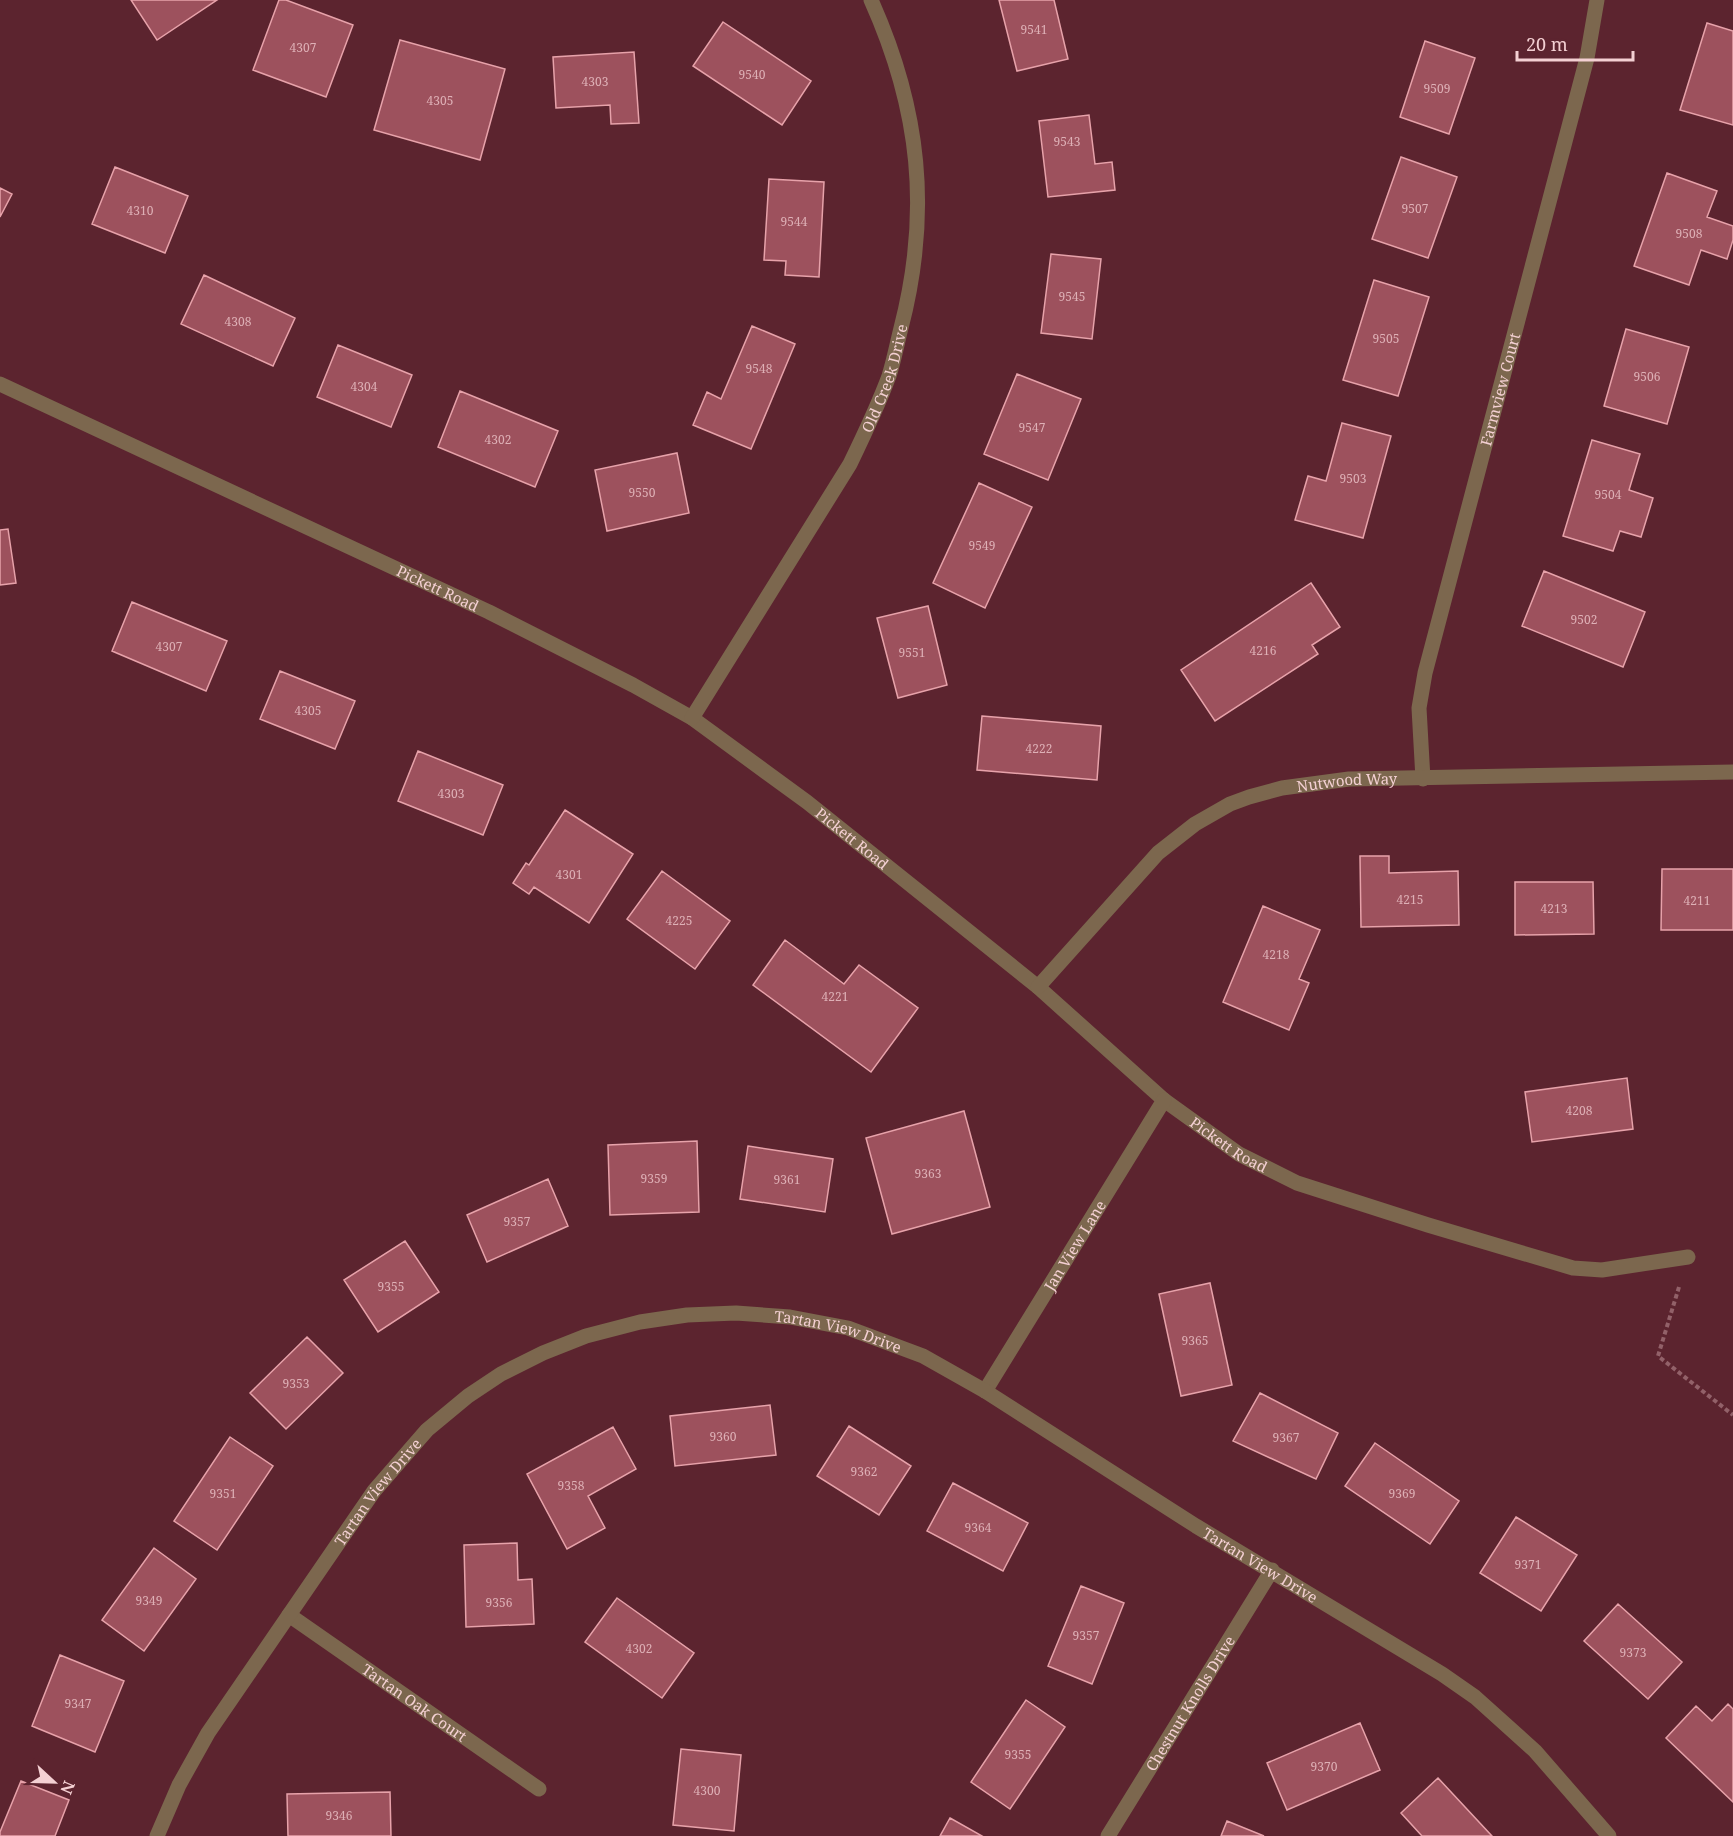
<svg xmlns="http://www.w3.org/2000/svg" width="1733" height="1836" viewBox="0 0 1733 1836" font-family="'Noto Serif',serif">
<style>
.building{fill:#9d515d;stroke:#e7a2aa;stroke-width:1.5}
.lines{fill:none;stroke-linecap:round;stroke-linejoin:round}
.path{stroke:#926169;stroke-width:4;stroke-dasharray:4.5 3;stroke-linecap:butt}
.minor{stroke:#7c674e;stroke-width:15}
.labels{text-anchor:middle;dominant-baseline:central;stroke-width:6;stroke-linejoin:round;paint-order:stroke}
.number-label{font-size:12px;fill:#deb0b6}
.street-label{font-size:15px;fill:#f4d0d3;stroke:#5c242f}
</style>
<rect width="100%" height="100%" fill="#5c242f"/>
<path class="building" d="M131,0H217L157,40Z
M279,0H286L353,25L326,97L253,70Z
M999,0H1054L1068,59L1017,71Z
M723,22L811,81L782,125L693,66Z
M1707,23L1733,31V125L1680,110Z
M400,40L505,69L480,160L374,130Z
M1425,41L1475,58L1449,134L1400,117Z
M634,52L639,123L611,124L610,105L556,108L553,57Z
M1089,115L1095,164L1112,162L1115,190L1048,197L1039,121Z
M1401,157L1457,177L1428,258L1372,239Z
M115,167L188,196L165,253L92,224Z
M1667,173L1717,191L1707,217L1733,226V240L1727,259L1701,250L1689,285L1634,266Z
M769,179L824,182L819,277L785,275L786,261L764,260Z
M0,188L12,194L0,217Z
M1051,254L1101,259L1092,339L1041,333Z
M204,275L295,318L273,366L181,324Z
M1374,280L1429,297L1398,396L1343,380Z
M752,326L795,344L751,449L693,425L707,392L721,399Z
M1626,329L1689,347L1667,424L1604,406Z
M338,345L412,375L391,427L317,397Z
M1017,374L1081,399L1048,480L984,454Z
M460,391L558,431L535,487L438,447Z
M1342,423L1391,436L1363,538L1295,520L1308,476L1326,481Z
M1592,440L1640,454L1629,490L1653,498L1641,537L1620,531L1613,551L1563,536Z
M677,453L689,513L607,531L595,470Z
M979,483L1032,507L985,608L933,583Z
M8,529L16,583L0,585V530Z
M1544,571L1645,612L1623,667L1522,626Z
M1311,583L1340,627L1312,645L1318,654L1215,721L1181,670Z
M132,602L227,641L206,691L112,651Z
M928,606L947,685L898,698L877,618Z
M280,671L355,701L335,749L260,719Z
M982,716L1101,726L1097,780L977,770Z
M418,751L503,785L483,835L398,801Z
M565,810L633,854L589,923L534,887L529,894L513,883L526,863L529,865Z
M1360,856H1389V873L1458,871L1459,925L1361,927Z
M1662,869H1733V930H1661Z
M662,871L730,921L695,969L627,919Z
M1515,882H1593L1594,934L1515,935Z
M1263,906L1320,930L1299,979L1309,983L1289,1030L1223,1002Z
M785,940L844,984L859,965L918,1008L871,1072L753,985Z
M1627,1078L1633,1129L1532,1142L1525,1092Z
M964,1111L990,1207L892,1234L866,1138Z
M697,1141L699,1212L610,1215L608,1145Z
M748,1146L833,1159L825,1212L740,1199Z
M548,1179L568,1226L487,1262L467,1215Z
M405,1241L439,1292L378,1332L344,1280Z
M1210,1283L1232,1385L1181,1396L1159,1294Z
M307,1337L343,1373L286,1429L250,1393Z
M1260,1393L1338,1433L1316,1479L1233,1441Z
M770,1405L776,1455L675,1466L670,1416Z
M849,1426L911,1466L879,1515L817,1476Z
M613,1427L636,1469L588,1496L605,1528L567,1549L527,1474Z
M230,1437L273,1466L217,1550L174,1521Z
M1375,1443L1459,1501L1430,1544L1345,1486Z
M953,1483L1028,1523L1003,1571L927,1531Z
M1516,1517L1577,1555L1541,1611L1480,1573Z
M517,1543L518,1580L532,1579L534,1624L466,1627L464,1545Z
M154,1548L196,1579L144,1651L102,1620Z
M1081,1586L1124,1603L1092,1684L1048,1666Z
M617,1598L694,1653L662,1698L585,1642Z
M1618,1604L1682,1662L1648,1699L1584,1641Z
M60,1655L124,1681L95,1752L32,1726Z
M1026,1700L1065,1727L1010,1809L971,1782Z
M1728,1704L1733,1709V1802L1666,1738L1696,1706L1712,1721Z
M1360,1723L1380,1770L1287,1810L1267,1763Z
M681,1749L741,1755L734,1831L673,1825Z
M1438,1778L1492,1836H1422L1401,1813Z
M21,1781L69,1800L55,1836H0V1832Z
M390,1792L391,1836H288L287,1794Z
M950,1818L982,1836H940Z
M1227,1821L1264,1836H1221Z"/>
<g class="lines">
<path class="path" d="M1679,1287L1658,1356L1733,1415"/>
<g class="minor">
<path id="s1" d="M0,384L489,612L633,685L692,718L807,802L1038,987L1164,1100L1239,1154L1297,1183L1428,1225L1573,1268L1602,1270L1688,1257"/>
<path id="s2" d="M692,718L850,464C864,435 878,406 889,376C894,360 897,344 901,328C931,212 920,109 871,0"/>
<path id="s3" d="M1423,779L1419,708L1425,673L1587,58L1597,0"/>
<path id="s4" d="M1038,987L1158,853L1195,824L1230,804L1249,797L1282,788L1349,779L1733,772"/>
<path id="s5" d="M985,1391L1164,1100"/>
<path id="s6" d="M289,1615L539,1789"/>
<path id="s7" d="M157,1836L179,1785L208,1733L374,1491L427,1430L468,1396L501,1374L543,1353L586,1336L640,1322L687,1315L736,1313L790,1317L848,1328L923,1356L985,1391L1196,1526L1442,1674L1475,1697L1535,1751L1609,1836"/>
<path id="s8" d="M1108,1836L1272,1570"/>
</g>
</g>
<g class="labels">
<g class="number-label">
<text x="1034" y="29">9541</text>
<text x="303" y="47">4307</text>
<text x="752" y="74">9540</text>
<text x="595" y="81">4303</text>
<text x="1437" y="88">9509</text>
<text x="440" y="100">4305</text>
<text x="1067" y="141">9543</text>
<text x="1415" y="208">9507</text>
<text x="140" y="210">4310</text>
<text x="794" y="221">9544</text>
<text x="1689" y="233">9508</text>
<text x="1072" y="296">9545</text>
<text x="238" y="321">4308</text>
<text x="1386" y="338">9505</text>
<text x="759" y="368">9548</text>
<text x="1647" y="376">9506</text>
<text x="364" y="386">4304</text>
<text x="1032" y="427">9547</text>
<text x="498" y="439">4302</text>
<text x="1353" y="478">9503</text>
<text x="642" y="492">9550</text>
<text x="1608" y="494">9504</text>
<text x="982" y="545">9549</text>
<text x="1584" y="619">9502</text>
<text x="169" y="646">4307</text>
<text x="1263" y="650">4216</text>
<text x="912" y="652">9551</text>
<text x="308" y="710">4305</text>
<text x="1039" y="748">4222</text>
<text x="451" y="793">4303</text>
<text x="569" y="874">4301</text>
<text x="1410" y="899">4215</text>
<text x="1697" y="900">4211</text>
<text x="1554" y="908">4213</text>
<text x="679" y="920">4225</text>
<text x="1276" y="954">4218</text>
<text x="835" y="996">4221</text>
<text x="1579" y="1110">4208</text>
<text x="928" y="1173">9363</text>
<text x="654" y="1178">9359</text>
<text x="787" y="1179">9361</text>
<text x="517" y="1221">9357</text>
<text x="391" y="1286">9355</text>
<text x="1195" y="1340">9365</text>
<text x="296" y="1383">9353</text>
<text x="723" y="1436">9360</text>
<text x="1286" y="1437">9367</text>
<text x="864" y="1471">9362</text>
<text x="571" y="1485">9358</text>
<text x="223" y="1493">9351</text>
<text x="1402" y="1493">9369</text>
<text x="978" y="1527">9364</text>
<text x="1528" y="1564">9371</text>
<text x="149" y="1600">9349</text>
<text x="499" y="1602">9356</text>
<text x="1086" y="1635">9357</text>
<text x="639" y="1648">4302</text>
<text x="1633" y="1652">9373</text>
<text x="78" y="1703">9347</text>
<text x="1018" y="1754">9355</text>
<text x="1324" y="1766">9370</text>
<text x="707" y="1790">4300</text>
<text x="339" y="1815">9346</text>
</g>
<g class="street-label">
<text stroke="none"><textPath href="#s2" startOffset="392">Old Creek Drive</textPath></text>
<text stroke="none"><textPath href="#s3" startOffset="400">Farmview Court</textPath></text>
<text stroke="none"><textPath href="#s1" startOffset="483">Pickett Road</textPath></text>
<text stroke="none"><textPath href="#s4" startOffset="387">Nutwood Way</textPath></text>
<text stroke="none"><textPath href="#s1" startOffset="969">Pickett Road</textPath></text>
<text stroke="none"><textPath href="#s1" startOffset="1455">Pickett Road</textPath></text>
<text stroke="none"><textPath href="#s5" startOffset="171">Jan View Lane</textPath></text>
<text stroke="none"><textPath href="#s7" startOffset="932">Tartan View Drive</textPath></text>
<text stroke="none"><textPath href="#s7" startOffset="410">Tartan View Drive</textPath></text>
<text stroke="none"><textPath href="#s7" startOffset="1418">Tartan View Drive</textPath></text>
<text stroke="none"><textPath href="#s6" startOffset="153">Tartan Oak Court</textPath></text>
<text stroke="none"><textPath href="#s8" startOffset="156">Chestnut Knolls Drive</textPath></text>
</g>
</g>
<g transform="translate(54 1782) rotate(112)" stroke="#5c242f" stroke-width="4.5" paint-order="stroke">
<path d="M0-4.5L10 22L0 15L-10 22Z" fill="#f4d0d3"/>
<text y="-9" font-size="16" font-weight="bold" text-anchor="middle" fill="#f4d0d3">N</text>
</g>
<path d="M1517 51v9h116v-9" fill="none" stroke="#f4d0d3" stroke-width="3"/>
<text x="1526" y="51" font-size="18" fill="#f4d0d3" stroke="#5c242f" stroke-width="4.5" paint-order="stroke">20 m</text>
</svg>
